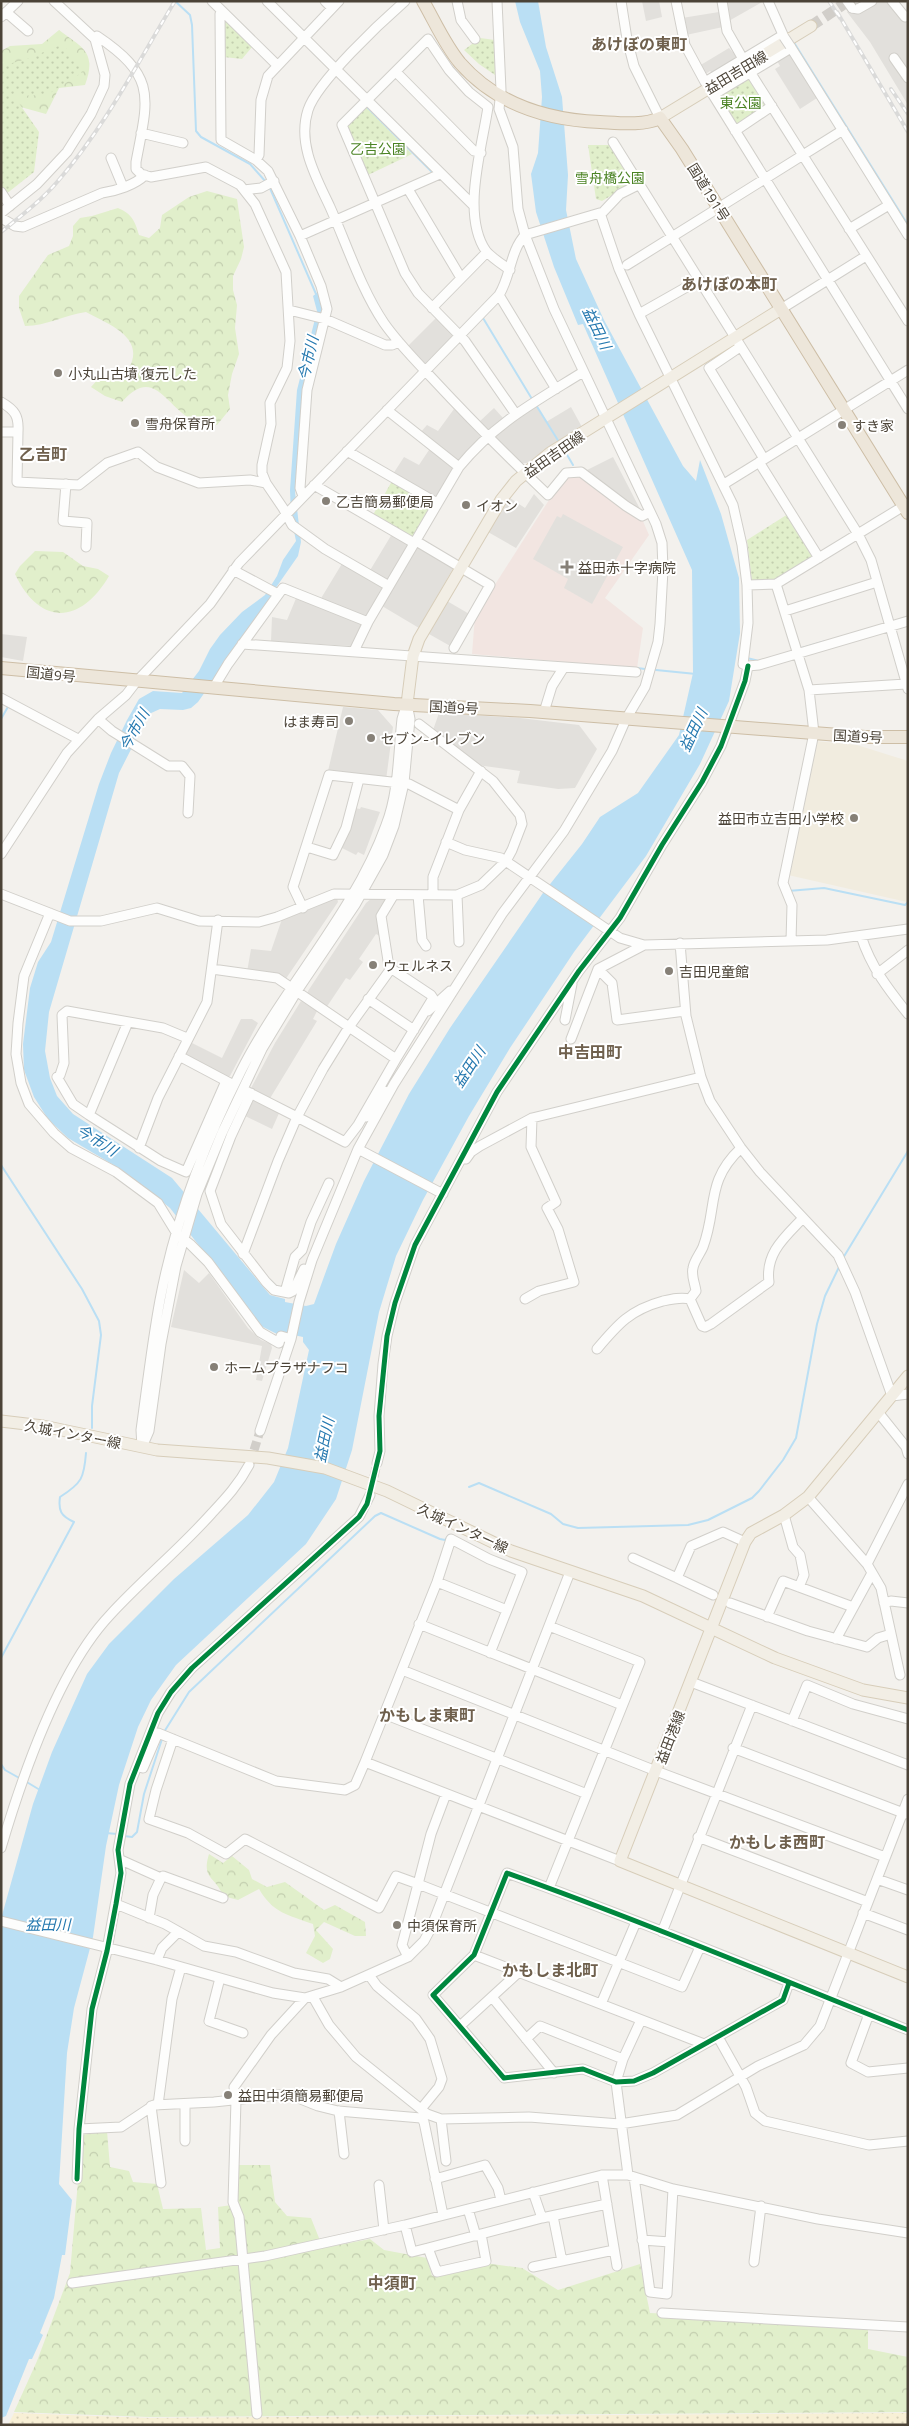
<svg xmlns="http://www.w3.org/2000/svg" width="909" height="2426" viewBox="0 0 909 2426" font-family="'Titillium Web','Noto Sans JP',sans-serif">
<style>
.education{fill:#f1ecdf}
.medical{fill:#f2e5e1}
.forest{fill:url(#forest-crowns)}
.sand{fill:url(#sand-dots)}
.park{fill:url(#park-dots)}
.parking{fill:#e2e0dc}
.water{fill:#badff4}
.lines{fill:none;stroke-linecap:round;stroke-linejoin:round}
.stream{stroke:#badff4;stroke-width:2}
.minor-tunnel{stroke:#d1cec9;stroke-width:9;stroke-dasharray:9 4.5;stroke-linecap:butt}
.major-tunnel{stroke:#d1cec9;stroke-width:11;stroke-dasharray:11 5.5;stroke-linecap:butt}
.minor-casing{stroke:#d1cfca;stroke-width:11}
.major-casing{stroke:#d7cdb9;stroke-width:13}
.highway-casing{stroke:#cdbea6;stroke-width:14}
.minor{stroke:#fdfdfc;stroke-width:9}
.major{stroke:#f2eee5;stroke-width:11}
.highway{stroke:#ede6da;stroke-width:12}
.rail-casing{stroke:#dadad9;stroke-width:4}
.rail{stroke:#fff;stroke-width:2;stroke-dasharray:5.5;stroke-linecap:butt}
.minor-bridge-casing{stroke:#d1cfca;stroke-width:11;stroke-linecap:butt}
.minor-bridge{stroke:#fdfdfc;stroke-width:9}
.cycleway-casing{stroke:#fff;stroke-width:8}
.cycleway{stroke:#00873e;stroke-width:5}
.poi-dot{fill:#868077;stroke:#fff;stroke-width:2}
.labels{text-anchor:middle;dominant-baseline:central;stroke-width:4;stroke-linejoin:round;paint-order:stroke}
.street-label{font-size:14px;fill:#4b4337;stroke:#fff}
.park-label{font-size:14px;fill:#4b8324;stroke:#fff}
.poi-label{font-size:14px;fill:#4b4337;stroke:#fff;text-anchor:start}
.water-label{font-size:15px;font-style:italic;fill:#2478af;stroke:#fff}
.quarter-label{font-size:16px;font-weight:bold;fill:#6f604d;stroke:#fff}
</style>
<defs>
<pattern id="forest-crowns" width="20" height="18" patternUnits="userSpaceOnUse" patternTransform="scale(1.25)"><rect width="20" height="18" fill="#e1efcb"/><path d="M2 6a3 3 0 1 1 6 0M12 15a3 3 0 1 1 6 0" fill="none" stroke="#c3ceaf"/></pattern>
<pattern id="sand-dots" width="8" height="8" patternUnits="userSpaceOnUse" patternTransform="scale(1.25)"><rect width="8" height="8" fill="#f8f0d6"/><path d="M2 2h.1M6 6h.1" fill="none" stroke="#d6cfb8" stroke-width="1.8" stroke-linecap="round"/></pattern>
<pattern id="park-dots" width="8" height="8" patternUnits="userSpaceOnUse" patternTransform="scale(1.25)"><rect width="8" height="8" fill="#e1efcb"/><path d="M2 2h.1M6 6h.1" fill="none" stroke="#c3ceaf" stroke-width="1.8" stroke-linecap="round"/></pattern>
</defs>
<rect width="100%" height="100%" fill="#f3f1ed"/>
<path class="education" d="M815,741L857,745L908,761L907,902L788,875Z"/>
<path class="medical" d="M578,474L642,519L649,535L605,598L643,628L637,668L472,654L475,616L563,478Z"/>
<path class="forest" d="M59,30C83,48 97,52 85,85L59,88L46,114L6,103L1,107V51L10,46L42,44Z
M207,191L237,199L244,247L241,259L233,276V290L237,305L235,328L239,354L232,374L228,395L230,409L217,425C210,424 200,425 194,421C165,406 154,365 122,402L105,396L91,387L100,377L113,376L128,370C147,338 110,325 86,312C64,315 47,326 25,326L19,308V296L48,255L69,246L73,236V226L80,218L92,216L118,208C132,214 135,221 139,235L149,238L160,228L162,215L189,197Z
M35,551L63,552L83,566L98,569L109,576C81,624 40,627 15,574L20,566Z
M209,1854L223,1863L232,1856L249,1870L252,1879L267,1887L285,1882L324,1910L335,1905L365,1922L366,1936H355L324,1922L316,1930L333,1949L330,1959L323,1963L306,1953L315,1936L313,1924C288,1915 273,1913 259,1889L238,1900L223,1896C216,1876 201,1880 209,1854Z
M107,2131L110,2167L129,2171L133,2182L157,2184L163,2209L201,2208L206,2250L220,2248L218,2207L238,2204V2165H270L275,2202L287,2216L311,2218L323,2248L370,2239L384,2250L427,2258L432,2276L485,2263L522,2268L558,2290L640,2264L650,2313L868,2324V2349L908,2357V2412L150,2417L14,2412L37,2361L70,2273L82,2135Z"/>
<path class="sand" d="M14,2413L149,2418L908,2413V2425H8Z"/>
<path class="park" d="M224,17L252,47L242,59L224,57Z
M480,38L495,40V75L479,64L464,50Z
M63,44L84,71L47,95L14,96L39,132L34,172L1,198V66L27,59Z
M748,78L766,107L736,125L717,97Z
M366,107L412,154L368,175L346,126Z
M588,145H609L634,182L602,201L596,199Z
M392,481L432,504L413,538L373,515Z
M788,514L812,557L775,580L752,581L747,540Z"/>
<path class="parking" d="M642,1H659L662,17L646,21Z
M724,1H764L727,22Z
M879,1H889L908,22V105L870,42L847,12L849,11L860,13Z
M719,12L723,27L686,35L682,18Z
M729,48L738,58L713,74L710,71L704,75L699,66Z
M790,52L817,98L800,109L775,69L780,66L776,59Z
M437,317L455,334L428,366L408,346Z
M536,405L546,422L571,407L582,427L527,463H520L493,437L504,427Z
M494,408L503,418L488,431L479,422Z
M454,409L481,437L459,462L420,433L427,425L438,431Z
M431,447L456,467L436,499L393,474L404,457L419,465Z
M613,457L640,509L633,507L585,471Z
M534,494L544,505L516,548L488,532L510,498L525,508Z
M563,514L623,547L592,604L564,588L568,579L533,559L557,516L561,518Z
M392,534L410,544L389,583L369,572Z
M417,544L455,565L419,628L382,606Z
M343,562L386,587L368,618L320,600Z
M297,596L364,623L351,646L271,641L272,617L287,620Z
M447,601L471,615L452,647L429,634Z
M1,634L27,637L23,661L1,657Z
M343,707L378,710L393,727L386,780L328,771Z
M439,713L520,718L579,725L597,749L575,788L558,789L517,783L520,771L477,765L432,733Z
M361,807L380,812L364,855L358,852L356,855L340,847L355,808L360,809Z
M337,898L338,902L285,980L247,972L251,949L271,951L282,919Z
M372,898L387,900L380,936L376,934L359,959L363,962L350,980L346,978L326,1008L307,995L308,991L366,903Z
M301,1001L317,1011L313,1019L317,1021L269,1100L250,1090L275,1043Z
M241,1019H252L258,1023L230,1076L227,1077L182,1054L190,1042L222,1058Z
M251,1097L280,1111L272,1129L243,1115Z
M184,1270L199,1283L209,1273L248,1328L261,1340L271,1344L272,1348L262,1381L256,1380L262,1346L171,1327Z"/>
<path class="water" d="M515,1H538L546,47L562,97L568,175L566,210L576,259L604,320L683,466L696,481L700,460L721,514L739,578L740,633L729,701L700,764L646,856L574,952L510,1048L469,1116L423,1200L396,1256L379,1312L352,1450L336,1499L306,1544L176,1665L151,1700L138,1727L119,1785L106,1846L93,1937L74,2008L67,2053L59,2184L72,2200L65,2255H62L54,2298L40,2333L43,2335L32,2359H29L6,2416L1,2418V1919L33,1804L52,1752L87,1674L109,1644L174,1579L248,1515L274,1482L288,1448L309,1350L303,1342V1337L279,1332L277,1334L261,1326L170,1208L122,1170L68,1138L48,1119L34,1097L24,1070L23,1044L30,988L38,962L51,942L99,784L111,753L127,720L139,699L153,691L182,693L199,671L210,649L220,635L242,612L265,595L277,576L283,560L296,541L291,516L290,490L297,390L317,311L313,296L318,292L323,312L302,395L295,492L301,542L298,556L275,589L276,590L198,702L191,708L183,710L160,709L149,714L119,773L49,1012L45,1051L50,1078L57,1096L73,1114L172,1178L270,1295L285,1299V1302L306,1306L314,1304L336,1244L364,1181L409,1094L450,1028L543,893L582,844L600,817L638,793L679,735L693,673L692,570L583,324L578,325L554,267L536,212L531,174L538,153L542,97L540,71L520,22Z"/>
<g class="lines">
<path class="stream" d="M175,1L190,15L192,25L196,131L201,137L250,164L266,182
M793,41L908,225
M367,107L433,173
M269,186L316,294
M483,318L532,399
M536,405L559,442
M566,453L573,465
M802,648L826,641
M747,658L759,661
M637,668L645,669
M656,670L696,674
M1,719L9,705
M788,891L824,888L905,905L908,902
M1,1165L82,1289L99,1321L101,1335L92,1406V1428
M843,1258L908,1151
M469,1487L479,1483L551,1514L563,1524L578,1528L688,1525L708,1520L752,1498L759,1491L783,1460L796,1438L817,1324L825,1296L840,1265
M1,1658L74,1522C61,1516 58,1511 60,1497C82,1483 84,1478 86,1453
M164,1732L189,1692L375,1516L381,1513L440,1539L445,1540L449,1535
M1,1764L5,1770L21,1779
M25,1781L40,1790
M106,1833L117,1834
M124,1836L132,1837L137,1832L144,1794L162,1739"/>
<path class="minor-tunnel" d="M250,1463L260,1431
M371,1490L377,1463"/>
<path class="major-tunnel" d="M811,26L844,4"/>
<defs>
<path id="minor" d="M212,1L277,65
M267,1L473,205
M325,1L332,8
M405,1C381,22 317,82 308,110C297,144 316,177 330,207C347,245 361,289 384,323C398,343 415,360 431,377C469,418 508,457 548,495L566,473L581,472L626,506L642,516L646,514
M457,1L461,20L475,39
M621,1L627,39L634,66L660,118
M676,1L685,45L705,82L908,409
M722,1L727,31L743,59
M768,1L784,37
M892,1L905,17L908,16
M852,8L858,9L872,1
M222,11L220,14L221,140L256,160L268,171L300,236L440,174
M6,12L28,31
M1,17L18,1
M95,39L97,36C158,77 148,98 136,162V169L141,174L151,177L206,167L240,185L255,204L286,272L290,341L287,368L270,403L271,424L262,465V473L266,483L283,508L292,525L325,549L389,586
M790,46L908,235
M894,58L908,78
M396,72L474,151L481,153
M750,72L908,321
M705,82L783,35
M713,95L791,48
M735,131L772,106
M141,133L183,143
M613,142L858,534L871,560L908,689
M111,158L123,187
M256,160L259,155L261,100L268,76L339,1
M408,189L461,278
M244,190L261,188L274,181
M1,192L10,206
M1,213L37,184L67,152L91,114L104,86L105,75L95,39L54,1
M600,213L619,269L639,314L733,505L742,545L747,585L748,623L743,664L748,666L759,665L908,621
M1,218L15,226L23,227L102,193C116,191 135,185 145,175
M849,229L889,205
M300,236L321,286L327,309L307,390L300,488L303,496
M627,265L843,130
M510,270C503,265 492,258 486,251C461,215 482,148 488,107L469,92L449,70L428,39L342,125L405,273L418,293L465,341L515,413
M499,295L556,389
M432,308L487,252
M781,309L866,256
M289,310L325,319L385,345H392L399,342
M639,314L699,280
M740,347L709,368L764,459
M1,402C15,410 19,416 18,432
M387,410L459,467
M1,432H18L17,482L79,485L107,463L138,452L157,467L199,483L250,480L266,483
M347,451L437,503
M759,462L819,558
M66,484L63,521L87,523L86,547
M724,484L908,370
M314,485L414,543
M416,541L490,585L454,648
M233,570L278,594
M776,584L809,690L814,733L783,883L792,905L791,941
M747,585L776,584L907,504
M785,611L877,582
M242,644L636,672
M354,651L368,622L459,467C496,422 535,402 583,372
M214,687L228,664L283,588L368,622
M809,690L906,684
M1,698L78,739
M544,712L552,686L564,667
M98,719L112,731L168,766H182L190,776L188,813
M446,842L465,850L501,858L620,938L644,945L827,940L908,929
M307,847L333,855L346,828L359,779
M1,854L67,753L98,719L126,695L136,682L210,604L239,563L499,295C511,276 510,251 525,235L603,212L620,194L640,184
M1,894L70,921H101L157,908L199,921L259,922L277,917L334,894L457,895L481,885L506,861L512,850L522,824L520,815L493,781L419,724
M418,895L422,940L426,946
M433,895V877L459,810L481,771
M457,895L459,942
M303,908L293,887L329,775L409,784L459,810
M50,913L24,976L18,1023L16,1054L21,1083L29,1104L54,1133L71,1148L116,1172L158,1203L177,1234L190,1244L208,1262L260,1332L279,1343L281,1336L291,1339
M861,936C871,967 888,989 908,1014
M680,943L686,1016L701,1077L710,1101L741,1148L760,1172L838,1255L855,1292L892,1396L908,1394
M212,969L277,978L396,1059L433,998L431,995L389,967L381,916L393,896
M598,969L612,983L617,1020L685,1011
M390,970L349,1027L323,1069L297,1117L345,1142L358,1125L396,1059
M877,974L908,950
M368,999L414,1030
M428,1011L450,991
M565,1020L572,984
M128,1022L89,1115L161,1161L186,1172L226,1081
M571,1039L598,969L644,945
M179,1056L230,1083
M251,1093L231,1136L210,1191L221,1224L266,1282L274,1290L289,1293L293,1291L304,1269
M89,1115L73,1104L57,1077L60,1075L64,1063L62,1015L67,1011L163,1028L187,1038
M366,1117L384,1091L387,1092
M139,1148L158,1098L207,1002L218,920
M741,1148C705,1182 718,1207 703,1247C700,1254 694,1261 693,1268C691,1275 695,1284 696,1291L690,1299L702,1326L705,1327L711,1324L769,1282C765,1253 785,1237 803,1218
M466,1159L471,1152L480,1146L532,1118L701,1077
M443,1194L358,1149L394,1084L502,914L564,831L612,751L626,719L645,687L658,642L660,624L663,570L662,543L656,524L554,309L525,235L518,209L513,147L499,109L501,90L497,1
M243,1254L278,1161L297,1117L246,1091
M285,1292L295,1257L302,1250L311,1222L329,1183
M525,1299L539,1291L574,1282L558,1229L547,1208L556,1202L531,1147L532,1118
M597,1349C618,1324 630,1310 663,1301C672,1299 681,1297 690,1299
M878,1412L906,1447L908,1454
M260,1431L291,1339L299,1302L312,1260L358,1149
M142,1447L149,1431L161,1344L176,1266L197,1194L222,1133L262,1049L297,991L355,905L383,855L394,826L404,783L410,719L407,704
M142,1447L141,1430C147,1387 152,1343 160,1300C175,1221 205,1142 241,1071C283,988 355,912 386,825C399,792 398,754 402,719L406,706
M377,1463L380,1451L379,1416L383,1364L387,1336L395,1303L415,1245L497,1092L579,971L620,918L662,845L702,782L721,746L745,681L748,666
M808,1497L867,1564L881,1588L900,1675
M784,1515L793,1547L800,1555L804,1575L799,1587
M633,1558L677,1578L691,1546L723,1532L745,1542
M867,1564L908,1484
M677,1578L713,1595
M437,1582L507,1610
M730,1603L808,1631L867,1647L878,1638L891,1634
M884,1603L891,1601L908,1603
M767,1617L783,1581L853,1607
M419,1624L622,1705
M836,1639L872,1573
M490,1653L522,1572L489,1559L451,1539L437,1582L365,1762L620,1861
M402,1670L656,1771L885,1857
M691,1682L908,1765
M384,1714L587,1794
M792,1721L807,1685L853,1704L908,1719
M173,1739L156,1790L149,1819L188,1833L226,1854L245,1839L379,1908L396,1876L418,1884L402,1945L408,1957
M733,1748L906,1814
M137,1766L143,1768L158,1733L276,1781L345,1790L355,1785L365,1762
M446,1794L431,1834L418,1884L682,1987L700,1947
M698,1837L868,1902
M1,1848C22,1777 59,1669 110,1615C142,1580 180,1549 212,1513C226,1498 239,1484 249,1465
M121,1860L161,1878L153,1895L149,1918
M161,1878L163,1876L223,1898
M877,1879L908,1890
M549,1888L640,1662L549,1626
M116,1904L165,1924L204,1946L236,1952L294,1973L328,1979L341,1987
M863,1913L908,1930
M1,1921L157,1960L273,1993L305,1998L341,1987L408,1957L424,1941L431,1928L570,1572
M662,1932L752,1705
M108,1944L121,1873L118,1850L130,1784L158,1713L171,1692L192,1668L359,1517L370,1495
M474,1955L704,2044
M157,1960L162,1948L178,1932
M369,1975L377,1986L416,2019L430,2039L442,2079L439,2087L421,2109
M220,1978L209,2021L243,2033
M789,1983L783,2000L653,2073L634,2081L616,2082L583,2069L504,2078L433,1995L474,1955L507,1873C642,1921 775,1977 908,2030
M313,1997L329,2025L356,2057L427,2114L441,2119L529,2117L620,2124L677,2115L758,2066L804,2045L820,2026L908,1799
M492,1997L554,2073
M601,2004L636,1922
M869,2014L851,2063L868,2072L908,2068
M460,2026L519,1972
M718,2037L746,2087L755,2113L765,2121L869,2145L908,2141
M526,2039L540,2026L623,2059
M185,2104V2141
M158,2105L172,1999L181,1967
M151,2106L161,2183
M339,2111L344,2154
M421,2118L424,2122L443,2215
M441,2119L446,2161
M79,2129L121,2127L154,2105L214,2102L288,2094L318,2106L338,2111L421,2118L427,2114
M602,2175L617,2266
M628,2175L616,2082L623,2059L641,2020
M634,2177L650,2292L667,2294L670,2242
M77,2179L79,2129L92,2009L107,1951
M435,2179L485,2165L498,2188L501,2200
M379,2185L384,2230
M468,2209L476,2236
M553,2216L562,2261
M542,2218L607,2204
M405,2225L412,2252L428,2248L437,2272L486,2261L481,2234
M642,2240L670,2242L673,2189
M428,2248L542,2218L533,2192
M754,2262L761,2206
M533,2267L614,2250
M72,2283L265,2256L405,2225L602,2175H628L673,2189L818,2219L908,2233
M662,2313L908,2327
M257,2414L239,2217L233,2202L236,2100L234,2087L271,2035L305,1998"/>
<path id="major" d="M660,118L811,26
M407,704L413,656L419,639L501,500L516,481L550,453L781,309
M908,1376L808,1497L784,1515L751,1533L745,1542L620,1861L908,1977
M1,1421L43,1426L157,1450L268,1458L325,1468L387,1491L511,1551L643,1596L775,1658L863,1690L908,1698"/>
<path id="highway" d="M423,1C435,22 445,45 460,63C496,104 547,120 600,122C619,123 643,126 660,118L682,149L908,513
M1,668L394,704L530,711L865,737H908"/>
</defs>
<use href="#minor" class="minor-casing"/>
<use href="#major" class="major-casing"/>
<use href="#highway" class="highway-casing"/>
<use href="#minor" class="minor"/>
<use href="#major" class="major"/>
<use href="#highway" class="highway"/>
<defs>
<path id="rail" d="M829,1L840,18
M837,12L908,132
M891,89L908,114
M1,232C21,216 42,200 58,181C105,127 138,62 175,1"/>
</defs>
<use href="#rail" class="rail-casing"/>
<use href="#rail" class="rail"/>
<defs>
<path id="minor-bridge" d="M847,1L852,8
M784,37L790,46"/>
</defs>
<use href="#minor-bridge" class="minor-bridge-casing"/>
<use href="#minor-bridge" class="minor-bridge"/>
<defs>
<path id="cycleway" d="M789,1983L783,2000L653,2073L634,2081L616,2082L583,2069L504,2078L433,1995L474,1955L507,1873C642,1921 775,1977 908,2030
M77,2179L79,2129L92,2009L107,1951L116,1904L121,1873L118,1850L130,1784L158,1713L171,1692L192,1668L359,1517L367,1504L380,1451L379,1416L387,1336L395,1303L415,1245L497,1092L579,971L620,918L662,845L702,782L721,746L745,681L748,666"/>
</defs>
<use href="#cycleway" class="cycleway-casing"/>
<use href="#cycleway" class="cycleway"/>
</g>
<g class="poi-dot">
<circle cx="58" cy="373" r="5"/>
<circle cx="135" cy="423" r="5"/>
<circle cx="842" cy="425" r="5"/>
<circle cx="326" cy="501" r="5"/>
<circle cx="466" cy="505" r="5"/>
<path d="M564.5 559.5h5v5h5v5h-5v5h-5v-5h-5v-5h5z"/>
<circle cx="349" cy="721" r="5"/>
<circle cx="371" cy="738" r="5"/>
<circle cx="854" cy="818" r="5"/>
<circle cx="373" cy="965" r="5"/>
<circle cx="669" cy="971" r="5"/>
<circle cx="214" cy="1367" r="5"/>
<circle cx="397" cy="1925" r="5"/>
<circle cx="228" cy="2095" r="5"/>
</g>
<g class="labels">
<g class="street-label">
<text transform="translate(736 72) rotate(-31)">益田吉田線</text>
<text transform="translate(709 192) rotate(58)">国道191号</text>
<text transform="translate(554 454) rotate(-35)">益田吉田線</text>
<text transform="translate(51 674) rotate(6)">国道9号</text>
<text transform="translate(454 707) rotate(3)">国道9号</text>
<text transform="translate(858 736) rotate(3)">国道9号</text>
<text transform="translate(73 1434) rotate(11)">久城インター線</text>
<text transform="translate(463 1528) rotate(25)">久城インター線</text>
<text transform="translate(670 1737) rotate(-69)">益田港線</text>
</g>
<g class="park-label">
<text x="741" y="102">東公園</text>
<text x="378" y="148">乙吉公園</text>
<text x="610" y="177">雪舟橋公園</text>
</g>
<g class="poi-label">
<text x="68" y="373">小丸山古墳 復元した</text>
<text x="145" y="423">雪舟保育所</text>
<text x="852" y="425">すき家</text>
<text x="336" y="501">乙吉簡易郵便局</text>
<text x="476" y="505">イオン</text>
<text x="578" y="567">益田赤十字病院</text>
<text x="339" y="721" text-anchor="end">はま寿司</text>
<text x="381" y="738">セブン-イレブン</text>
<text x="844" y="818" text-anchor="end">益田市立吉田小学校</text>
<text x="383" y="965">ウェルネス</text>
<text x="679" y="971">吉田児童館</text>
<text x="224" y="1367">ホームプラザナフコ</text>
<text x="407" y="1925">中須保育所</text>
<text x="238" y="2095">益田中須簡易郵便局</text>
</g>
<g class="water-label">
<text transform="translate(597 328) rotate(64)">益田川</text>
<text transform="translate(308 358) rotate(-77)">今市川</text>
<text transform="translate(134 730) rotate(-61)">今市川</text>
<text transform="translate(693 730) rotate(-65)">益田川</text>
<text transform="translate(469 1067) rotate(-57)">益田川</text>
<text transform="translate(97 1140) rotate(32)">今市川</text>
<text transform="translate(324 1440) rotate(-78)">益田川</text>
<text x="48" y="1924">益田川</text>
</g>
<g class="quarter-label">
<text x="639" y="44">あけぼの東町</text>
<text x="729" y="284">あけぼの本町</text>
<text x="43" y="454">乙吉町</text>
<text x="590" y="1052">中吉田町</text>
<text x="427" y="1715">かもしま東町</text>
<text x="777" y="1842">かもしま西町</text>
<text x="550" y="1970">かもしま北町</text>
<text x="392" y="2283">中須町</text>
</g>
</g>
<rect width="909" height="2426" fill="none" stroke="#4b4337" stroke-width="5"/>
</svg>
